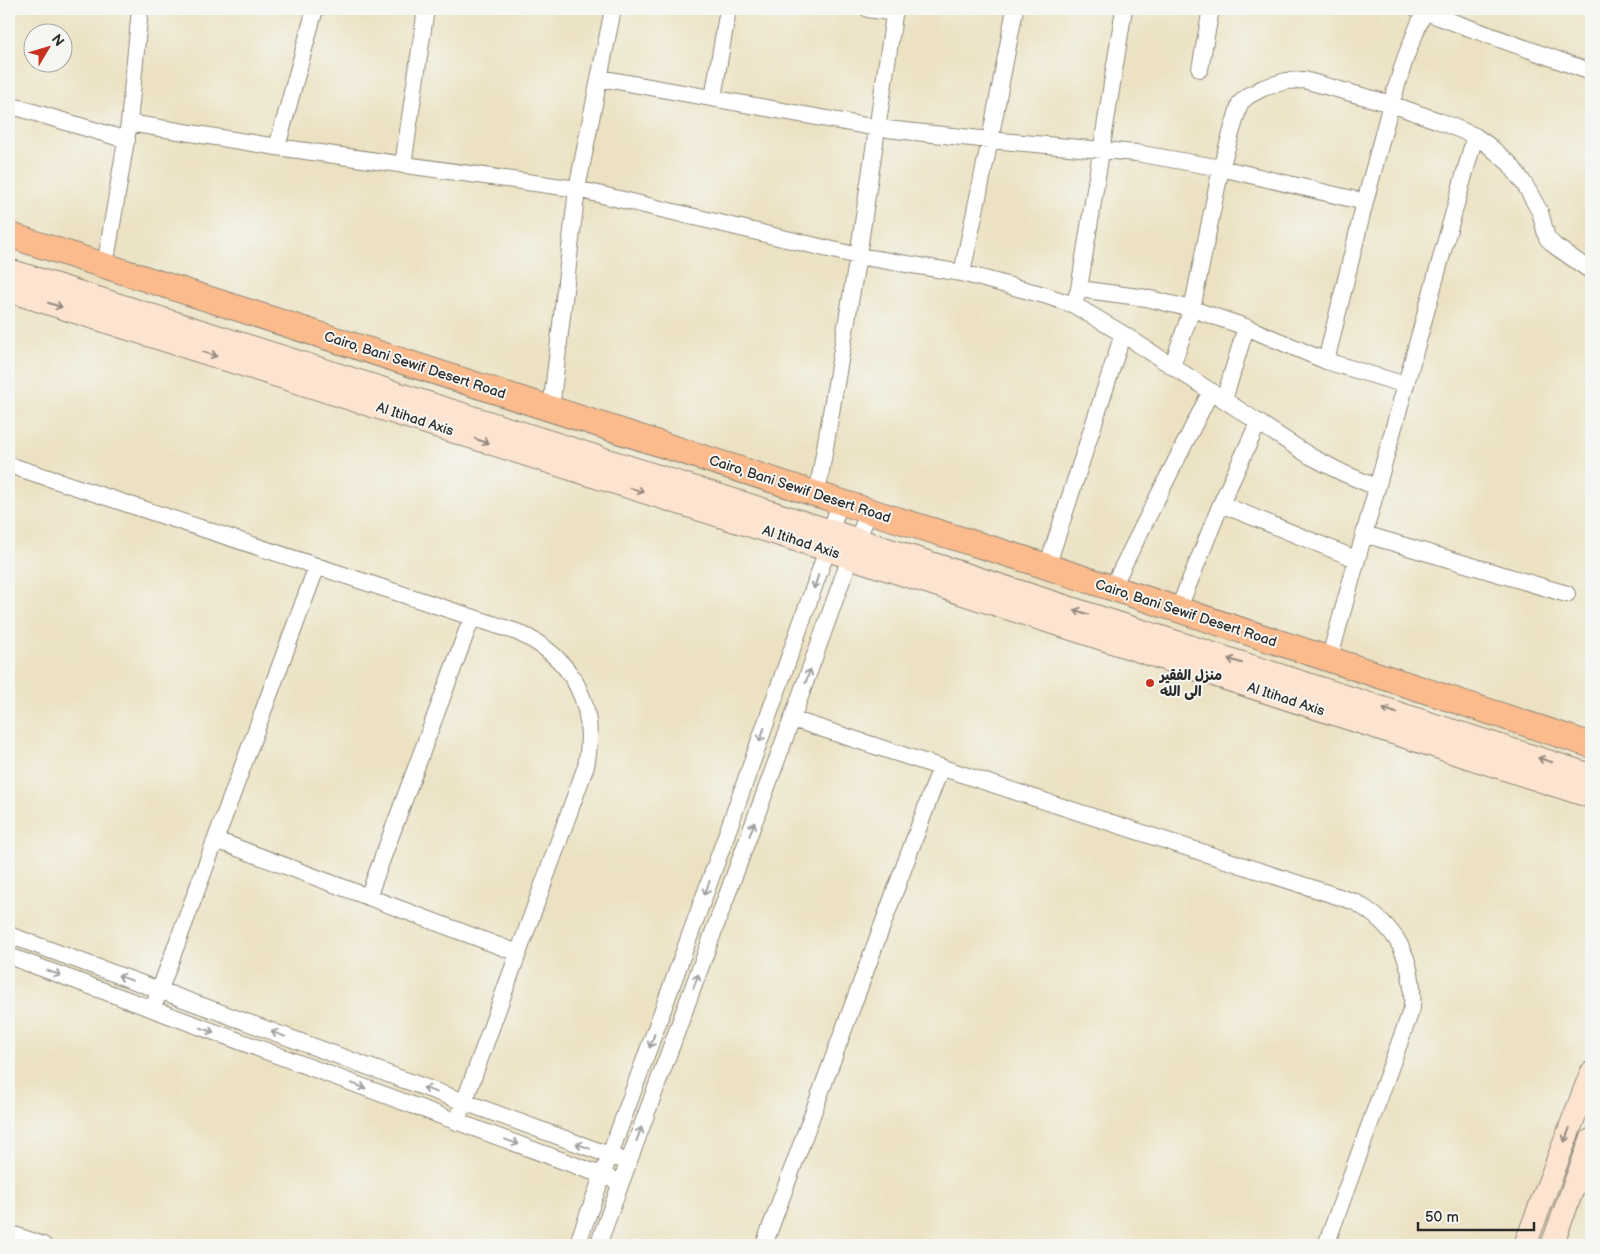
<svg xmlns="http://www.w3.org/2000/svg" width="1600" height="1254" viewBox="0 0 1600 1254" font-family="'Balsamiq Sans','Playpen Sans Arabic',sans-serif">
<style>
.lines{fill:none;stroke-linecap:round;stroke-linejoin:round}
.street-casing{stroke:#8c8677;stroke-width:18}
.secondary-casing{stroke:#8c8677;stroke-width:24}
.primary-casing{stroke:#8c8677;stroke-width:27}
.street{stroke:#fff;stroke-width:16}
.secondary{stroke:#fde4d1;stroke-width:22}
.primary{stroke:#fbbb8d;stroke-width:25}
.oneway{stroke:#94887e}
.oneway2{stroke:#a0a0a0}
.poi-dot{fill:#c8321e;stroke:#f6f6f2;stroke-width:2}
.labels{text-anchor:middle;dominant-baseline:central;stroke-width:4;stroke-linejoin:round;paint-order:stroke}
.street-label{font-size:14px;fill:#2b2b2b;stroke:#f6f6f2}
.poi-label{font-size:14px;font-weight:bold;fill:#2b2b2b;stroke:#f6f6f2;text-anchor:start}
</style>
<rect width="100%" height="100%" fill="#f6f6f2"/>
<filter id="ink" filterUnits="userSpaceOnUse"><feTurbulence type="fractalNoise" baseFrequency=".02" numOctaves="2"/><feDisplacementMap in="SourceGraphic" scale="10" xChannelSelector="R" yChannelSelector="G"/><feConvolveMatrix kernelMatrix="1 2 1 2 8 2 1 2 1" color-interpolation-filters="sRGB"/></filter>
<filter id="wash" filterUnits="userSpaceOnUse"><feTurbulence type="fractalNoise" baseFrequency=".0096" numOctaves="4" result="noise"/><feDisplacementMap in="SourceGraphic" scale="20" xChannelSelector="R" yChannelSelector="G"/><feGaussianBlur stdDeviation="1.12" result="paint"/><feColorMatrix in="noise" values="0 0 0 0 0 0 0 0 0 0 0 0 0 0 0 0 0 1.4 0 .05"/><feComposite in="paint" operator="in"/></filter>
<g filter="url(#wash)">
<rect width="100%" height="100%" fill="#ece2c3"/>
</g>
<g filter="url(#ink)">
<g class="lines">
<defs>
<path id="street" d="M868,9L895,13
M1417,9L1591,72
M1200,69L1211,9
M600,78L877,128L990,140L1136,153L1221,168L1365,202
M713,98L728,9
M9,105L127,140
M129,123L277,147L577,189L858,256L962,273L1044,295L1074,305L1123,334L1310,456L1343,473L1376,487
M277,147L315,9
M403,165L426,9
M105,266L129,123L140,9
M962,273L990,140L1015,9
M1079,289L1146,298L1192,309L1246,327L1326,361L1406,385
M1076,298L1079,289L1124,9
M1326,361L1365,202L1391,104L1406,56L1425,9
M1172,366L1192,309L1221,168L1240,103L1248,96L1263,88L1286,81L1304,80L1391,104L1439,121L1475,136L1488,145L1510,164L1525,185L1540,212L1547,238L1555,246L1591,271
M1224,400L1246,327
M551,409L577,189L613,9
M9,465L517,632C573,657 598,705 586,766L457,1122
M817,494L858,256L895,9
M1221,504L1356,559
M1364,534L1567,594
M1047,567L1123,334
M1112,588L1211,391
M1178,610L1221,504L1258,423
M1329,660L1475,136
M792,719L1355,902C1397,926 1415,960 1412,1008L1326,1245
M216,840L518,953
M368,897L472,617
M9,935L620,1159
M9,956L612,1179
M156,1000L317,566
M9,1233L43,1245
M577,1245L721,850L827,550L831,531L840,502
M598,1245L792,719L850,558L869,511
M764,1245L941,767"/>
<path id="secondary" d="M9,270L831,531L1591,775
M9,291L827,550L1591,797
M1525,1245L1591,1073
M1552,1245L1591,1140"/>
<path id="primary" d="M9,235L869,511L1018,557L1591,745"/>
</defs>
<use href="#street" class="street-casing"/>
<use href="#secondary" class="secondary-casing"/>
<use href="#primary" class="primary-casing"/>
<use href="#street" class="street"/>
<use href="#secondary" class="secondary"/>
<use href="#primary" class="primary"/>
</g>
<defs><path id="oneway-shaft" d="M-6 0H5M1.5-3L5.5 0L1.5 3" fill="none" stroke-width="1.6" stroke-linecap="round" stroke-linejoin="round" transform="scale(1.25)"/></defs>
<g class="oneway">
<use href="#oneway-shaft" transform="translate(55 305) rotate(18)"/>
<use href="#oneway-shaft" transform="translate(210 354) rotate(18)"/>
<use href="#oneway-shaft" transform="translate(482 441) rotate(18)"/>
<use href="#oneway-shaft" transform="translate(637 490) rotate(18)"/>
<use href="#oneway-shaft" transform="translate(1081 612) rotate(-162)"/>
<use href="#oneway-shaft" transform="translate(1235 661) rotate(-162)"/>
<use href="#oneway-shaft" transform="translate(1390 711) rotate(-162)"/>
<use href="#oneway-shaft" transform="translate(1545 760) rotate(-162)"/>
<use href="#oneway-shaft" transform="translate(1567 1135) rotate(111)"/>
</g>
<g class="oneway2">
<use href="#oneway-shaft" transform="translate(816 582) rotate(109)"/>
<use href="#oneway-shaft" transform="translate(808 676) rotate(-70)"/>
<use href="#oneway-shaft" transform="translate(762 735) rotate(109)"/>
<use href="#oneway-shaft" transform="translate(752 829) rotate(-70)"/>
<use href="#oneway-shaft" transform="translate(707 888) rotate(110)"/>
<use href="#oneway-shaft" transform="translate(54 973) rotate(20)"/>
<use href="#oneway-shaft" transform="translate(125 978) rotate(-160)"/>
<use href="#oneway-shaft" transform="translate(696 981) rotate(-70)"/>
<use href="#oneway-shaft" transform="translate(207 1030) rotate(20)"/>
<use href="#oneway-shaft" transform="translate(278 1034) rotate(-160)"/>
<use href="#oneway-shaft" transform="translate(652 1041) rotate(110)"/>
<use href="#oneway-shaft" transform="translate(359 1086) rotate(20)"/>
<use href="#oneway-shaft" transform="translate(430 1090) rotate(-160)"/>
<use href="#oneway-shaft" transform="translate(639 1134) rotate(-70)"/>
<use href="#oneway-shaft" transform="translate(512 1142) rotate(20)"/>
<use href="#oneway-shaft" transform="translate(583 1146) rotate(-160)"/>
</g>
</g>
<circle class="poi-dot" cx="1150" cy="683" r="5"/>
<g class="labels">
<g class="street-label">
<text transform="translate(415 365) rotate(18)">Cairo, Bani Sewif Desert Road</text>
<text transform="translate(415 419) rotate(18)">Al Itihad Axis</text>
<text transform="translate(800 489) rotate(18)">Cairo, Bani Sewif Desert Road</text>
<text transform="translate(801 542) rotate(18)">Al Itihad Axis</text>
<text transform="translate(1186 613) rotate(18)">Cairo, Bani Sewif Desert Road</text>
<text transform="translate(1286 699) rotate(18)">Al Itihad Axis</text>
</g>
<g class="poi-label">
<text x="1160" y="675">منزل الفقير<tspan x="1160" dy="16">الى الله</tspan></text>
</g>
</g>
<rect width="1600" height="1254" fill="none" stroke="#f6f6f2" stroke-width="30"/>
<g transform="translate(48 48) rotate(52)"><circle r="24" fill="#f6f6f2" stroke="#a5a5a2"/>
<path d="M0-4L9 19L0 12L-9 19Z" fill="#c8321e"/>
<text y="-8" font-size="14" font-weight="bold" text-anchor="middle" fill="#2b2b2b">N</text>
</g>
<path d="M1418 1222v8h116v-8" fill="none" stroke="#2b2b2b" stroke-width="2.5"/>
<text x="1425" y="1222" font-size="15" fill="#2b2b2b" stroke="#f6f6f2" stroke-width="4" paint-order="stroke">50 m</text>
</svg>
